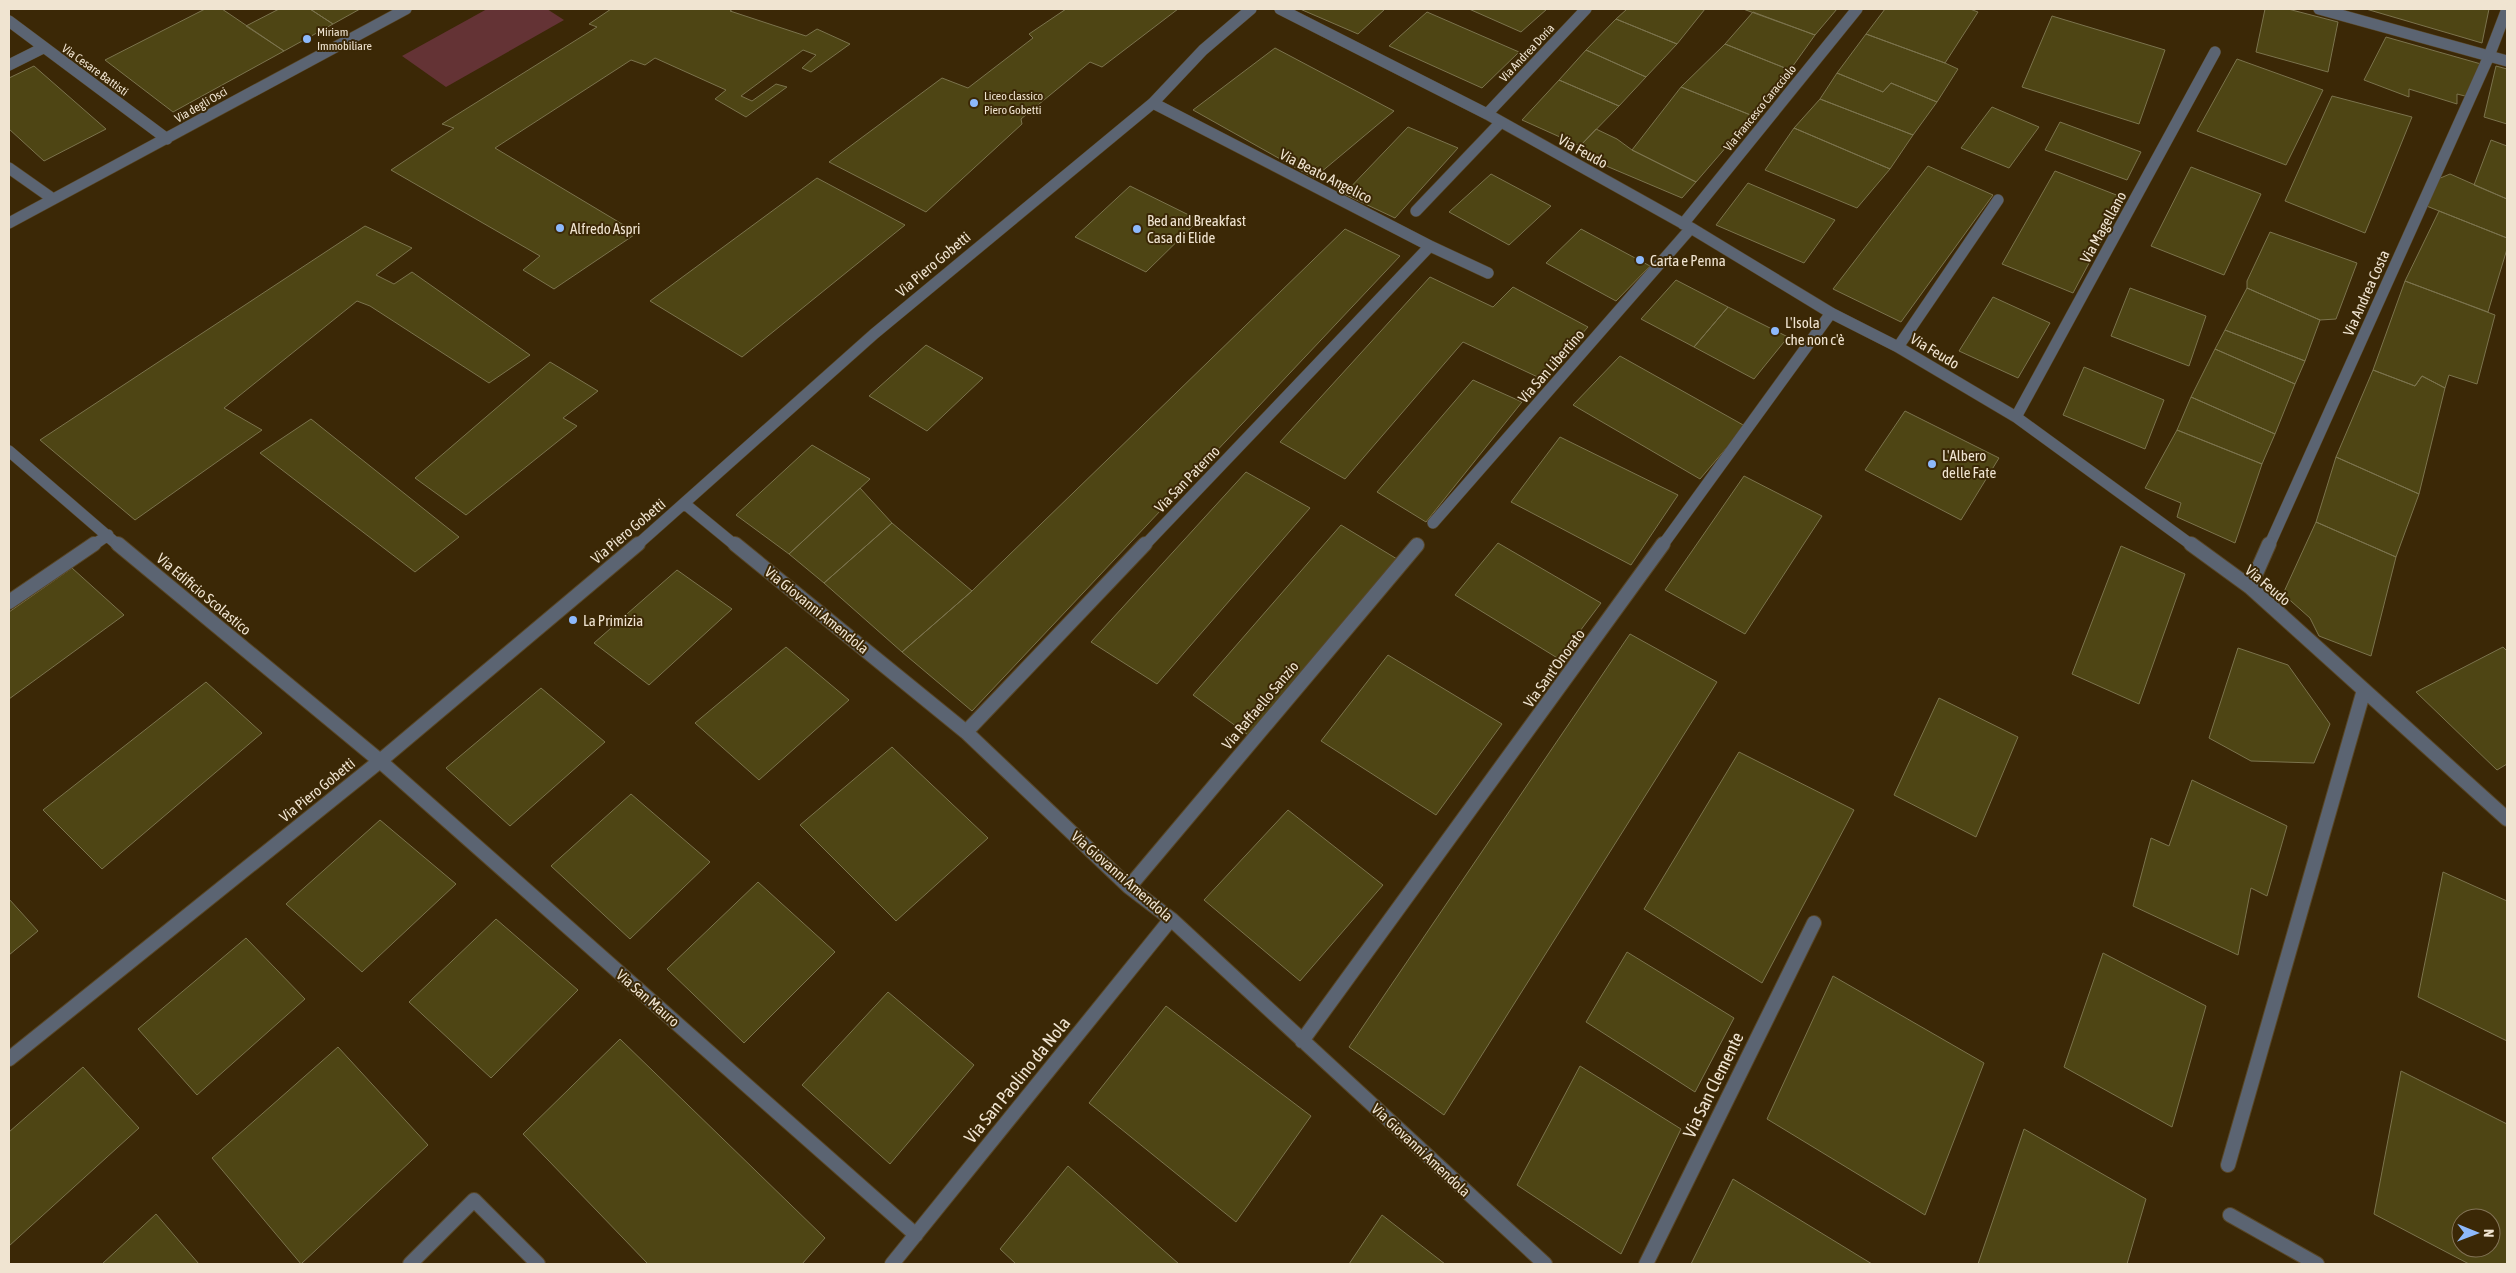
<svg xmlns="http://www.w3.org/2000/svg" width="2516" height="1273" viewBox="0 0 2516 1273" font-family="'Asap Condensed',sans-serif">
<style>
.green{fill:#643335}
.building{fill:#4e4514;stroke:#7b734d;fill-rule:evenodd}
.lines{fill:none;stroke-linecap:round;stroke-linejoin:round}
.minor-far1-casing{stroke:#584626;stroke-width:12}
.minor-casing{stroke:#584626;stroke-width:16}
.minor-far1{stroke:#5b6472;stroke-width:11}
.minor{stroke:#5b6472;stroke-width:14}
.poi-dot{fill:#8db9fc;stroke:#3b2806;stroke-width:2}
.labels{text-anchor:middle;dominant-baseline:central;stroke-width:4;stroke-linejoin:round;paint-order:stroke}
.far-poi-label{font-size:12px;fill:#f0e4d1;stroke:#3b2806;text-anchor:start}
.far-street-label{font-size:12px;fill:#f0e4d1;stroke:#3b2806}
.street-label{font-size:15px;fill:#f0e4d1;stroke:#3b2806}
.poi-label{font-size:15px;fill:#f0e4d1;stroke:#3b2806;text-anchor:start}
.near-street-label{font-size:18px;fill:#f0e4d1;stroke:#3b2806}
</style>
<rect width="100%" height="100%" fill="#3b2806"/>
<path class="green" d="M487,9H547L564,20L446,87L402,56Z"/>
<path class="building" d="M205,9H222L284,51L173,112L105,60Z
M279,9H310L333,24L284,51L246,26Z
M310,9H360L333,24Z
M611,9H733L730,11L806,36L817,29L850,44L811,72L802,68L816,55L803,50L741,96L752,101L776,84L787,87L746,117L715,99L726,90L655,58L645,65L631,60L495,148L637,233L554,289L523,270L540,256L391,170L454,128L442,124L597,27L589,24Z
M1066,9H1178L1102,67L1090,62L1021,119L1022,124L926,212L829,162L942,78L968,88L1033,38L1029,34Z
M1300,9H1385L1358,34Z
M1469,9H1547L1521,32Z
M1627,9H1705L1677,44L1616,19Z
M1743,9H1837L1815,35Z
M1885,9H1970L1978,12L1945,63L1866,34Z
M2265,9H2288L2338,22L2328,72L2256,52Z
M2366,9H2489L2482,43Z
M1427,12L1519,52L1482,88L1389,46Z
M1753,12L1815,35L1790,70L1725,44Z
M2052,16L2165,50L2139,124L2022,87Z
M1616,19L1677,44L1646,77L1586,50Z
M1866,34L1945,63L1958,69L1937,102L1891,83L1883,92L1837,73Z
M2386,37L2481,64L2469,97L2457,94V104L2409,89V97L2364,80Z
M1725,44L1790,70L1753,116L1681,87Z
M1275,48L1394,111L1314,178L1193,110Z
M1586,50L1646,77L1619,106L1559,80Z
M2237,59L2323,90L2286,165L2197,131Z
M34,66L106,129L44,161L9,129V78Z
M2496,66L2507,69V124L2484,117Z
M1837,73L1883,92L1891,83L1937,102L1913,135L1820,99Z
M1559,80L1619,106L1580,146L1522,120Z
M1681,87L1753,116L1696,182L1632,150Z
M2332,96L2412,117L2365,233L2285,201Z
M1820,99L1913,135L1890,169L1794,128Z
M1992,107L2039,127L2009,168L1961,148Z
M2060,122L2141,152L2127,180L2045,150Z
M1408,127L1458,148L1395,218L1344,194Z
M1794,128L1890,169L1857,208L1765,170Z
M1596,129L1617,139L1632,150L1696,182L1682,198L1592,160L1580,146Z
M2491,140L2507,146V199L2474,185Z
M1928,166L1993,195L1901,322L1833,289Z
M2191,167L2261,194L2224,275L2151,246Z
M2055,171L2124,198L2073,293L2002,264Z
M1491,174L1551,206L1509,245L1449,212Z
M2450,174L2507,199V238L2424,205L2438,179Z
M817,178L905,225L742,357L650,301Z
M1748,183L1835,220L1804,263L1716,225Z
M1130,186L1199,220L1146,272L1075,237Z
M2439,211L2507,238V249L2488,312L2405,281Z
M365,226L412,248L376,275L394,284L412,272L530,355L489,383L370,306L357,301L224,408L262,430L135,520L40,440Z
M1345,229L1400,256L972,711L902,652L972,591Z
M1581,229L1650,266L1616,301L1546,263Z
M2270,232L2357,263L2336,319L2320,320L2247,288V281Z
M1430,277L1493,307L1513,287L1588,327L1542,379L1463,342L1345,479L1280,442Z
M1676,280L1728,307L1694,347L1641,319Z
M2405,281L2495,315L2477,384L2449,375L2445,388L2422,376L2415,386L2373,370Z
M2130,288L2206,316L2189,366L2111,336Z
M2247,288L2320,320L2305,361L2225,330Z
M1993,297L2050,323L2018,378L1959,351Z
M1728,307L1788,337L1754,379L1694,347Z
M2225,330L2305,361L2295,384L2215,349Z
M926,345L983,378L927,431L869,396Z
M2215,349L2295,384L2275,434L2191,397Z
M1620,356L1745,426L1700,479L1573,405Z
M550,362L598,391L563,418L577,426L466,515L415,478Z
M2084,367L2164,400L2145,449L2063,415Z
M2373,370L2415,386L2422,376L2445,388L2419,494L2336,457Z
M1473,380L1522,402L1426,522L1377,492Z
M2191,397L2275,434L2262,464L2177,430Z
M1905,411L1999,458L1961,520L1865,470Z
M311,419L459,537L415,572L260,453Z
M2177,430L2262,464L2235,543L2177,517L2181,503L2145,488Z
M1560,437L1678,495L1631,565L1511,502Z
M812,445L870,479L789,554L736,515Z
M2336,457L2419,494L2396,557L2316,522Z
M1246,472L1310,508L1157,684L1091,642Z
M1744,476L1822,516L1745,634L1665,590Z
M860,488L892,523L824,583L789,554Z
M2316,522L2396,557L2371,656L2319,636L2310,618L2283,594Z
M892,523L972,591L902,652L824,583Z
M1341,525L1397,559L1251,737L1193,695Z
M1498,543L1601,603L1559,659L1455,595Z
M2121,546L2185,574L2139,704L2072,674Z
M72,568L124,615L9,699V612Z
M677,570L732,609L649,685L594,643Z
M1630,634L1717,682L1444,1115L1349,1047Z
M786,647L849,700L759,780L695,723Z
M2503,647L2507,651V764L2497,770L2416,692Z
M2238,648L2288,665L2330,724L2314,763L2251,761L2209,738Z
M1388,655L1502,724L1436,815L1321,741Z
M206,682L262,733L102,869L43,810Z
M541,688L605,742L510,826L446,768Z
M1939,698L2018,737L1976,837L1894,795Z
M892,747L988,838L896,921L800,825Z
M1739,752L1854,810L1762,983L1644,909Z
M2192,780L2287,826L2267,896L2251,888L2238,955L2133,906L2151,838L2169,846Z
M631,794L710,862L630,939L551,866Z
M1288,810L1383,885L1300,981L1204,900Z
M380,820L456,884L362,972L286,904Z
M2443,872L2507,901V1041L2418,997Z
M758,882L835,952L744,1043L667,969Z
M9,899L38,931L9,955Z
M496,919L578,990L491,1078L409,1002Z
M246,938L305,999L197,1095L138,1029Z
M1627,952L1734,1018L1695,1092L1586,1022Z
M2103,953L2206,1006L2172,1127L2064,1067Z
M1833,976L1984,1063L1925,1215L1767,1119Z
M888,992L974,1065L890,1164L802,1085Z
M1166,1006L1311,1116L1236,1222L1089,1103Z
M620,1039L825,1238L802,1264H648L523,1134Z
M338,1047L428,1145L301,1264L212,1158Z
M1580,1066L1681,1129L1621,1254L1517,1185Z
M83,1067L139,1128L9,1246V1132Z
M2401,1071L2507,1124V1264H2469L2374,1214ZM2461,1218H2491V1248H2461Z
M2024,1129L2146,1199L2127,1264H1978Z
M1068,1166L1179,1264H1016L1000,1249Z
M1733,1179L1872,1264H1691Z
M156,1214L199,1264H102Z
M1382,1215L1445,1264H1349Z"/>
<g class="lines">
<defs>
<path id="minor-far1" d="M1280,9L1487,114L1691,228L1831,313L1898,347L2016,417L2193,546
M2319,9L2507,61
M9,21L167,139
M9,65L43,48
M1153,103L1430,246L1488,273
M1487,114L1586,9
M9,168L53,199
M1416,211L1501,122
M9,223L406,9
M1683,224L1857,9
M1898,347L1998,200
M2016,417L2215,52
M9,451L119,546
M685,504L736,546
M1433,523L1691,228
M92,546L108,535
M636,546L874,334L1153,103L1203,50L1251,9
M1144,546L1430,246
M1662,546L1831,313
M2269,546L2489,56L2507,9"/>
<path id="minor" d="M118,544L380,761L916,1235
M735,544L966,732L1129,887L1171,919L1545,1264
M2191,544L2250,587L2507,819
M2250,587L2269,544
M9,602L94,544
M966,732L1145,544
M1129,887L1417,545
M1302,1041L1663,544
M9,1059L380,761L638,544
M2228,1165L2364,690
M2230,1215L2317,1264
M410,1264L474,1200L538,1264
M892,1264L1171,919
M1646,1264L1814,923"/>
</defs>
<use href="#minor-far1" class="minor-far1-casing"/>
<use href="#minor" class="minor-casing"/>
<use href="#minor-far1" class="minor-far1"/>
<use href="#minor" class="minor"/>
</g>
<g class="poi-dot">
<circle cx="307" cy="39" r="5"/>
<circle cx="974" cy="103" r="5"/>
<circle cx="560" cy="228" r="5"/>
<circle cx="1137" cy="229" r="5"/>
<circle cx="1640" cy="260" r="5"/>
<circle cx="1775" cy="331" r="5"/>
<circle cx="1932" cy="464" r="5"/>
<circle cx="573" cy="620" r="5"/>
</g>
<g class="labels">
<g class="far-poi-label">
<text x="317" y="32">Miriam<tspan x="317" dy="14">Immobiliare</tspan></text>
<text x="984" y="96">Liceo classico<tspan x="984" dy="14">Piero Gobetti</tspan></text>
</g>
<g class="far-street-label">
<text transform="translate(1527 53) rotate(-47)">Via Andrea Doria</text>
<text transform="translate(95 70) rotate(36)">Via Cesare Battisti</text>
<text transform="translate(201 105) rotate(-30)">Via degli Osci</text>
<text transform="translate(1760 108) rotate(-51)">Via Francesco Caracciolo</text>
</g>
<g class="street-label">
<text transform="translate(1583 151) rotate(29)">Via Feudo</text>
<text transform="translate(1326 176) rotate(27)">Via Beato Angelico</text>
<text transform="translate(2103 227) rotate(-61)">Via Magellano</text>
<text transform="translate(933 264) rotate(-40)">Via Piero Gobetti</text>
<text transform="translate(2366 293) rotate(-66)">Via Andrea Costa</text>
<text transform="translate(1935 351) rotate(31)">Via Feudo</text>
<text transform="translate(1551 366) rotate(-49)">Via San Libertino</text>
<text transform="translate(1187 479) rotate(-46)">Via San Paterno</text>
<text transform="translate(628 531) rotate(-40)">Via Piero Gobetti</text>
<text transform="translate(2268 585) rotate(40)">Via Feudo</text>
<text transform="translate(204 594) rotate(40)">Via Edificio Scolastico</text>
<text transform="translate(817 610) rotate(39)">Via Giovanni Amendola</text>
<text transform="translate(1554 668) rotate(-54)">Via Sant'Onorato</text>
<text transform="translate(1260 705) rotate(-50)">Via Raffaello Sanzio</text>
<text transform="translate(317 790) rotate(-39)">Via Piero Gobetti</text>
<text transform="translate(1122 876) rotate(41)">Via Giovanni Amendola</text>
<text transform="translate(648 998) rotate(41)">Via San Mauro</text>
<text transform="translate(1421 1150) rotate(43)">Via Giovanni Amendola</text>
</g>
<g class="poi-label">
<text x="1147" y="220">Bed and Breakfast<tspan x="1147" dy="17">Casa di Elide</tspan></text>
<text x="570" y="228">Alfredo Aspri</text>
<text x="1650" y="260">Carta e Penna</text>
<text x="1785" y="322">L'Isola<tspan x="1785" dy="17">che non c'è</tspan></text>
<text x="1942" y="455">L'Albero<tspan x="1942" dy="17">delle Fate</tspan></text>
<text x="583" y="620">La Primizia</text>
</g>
<g class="near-street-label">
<text transform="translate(1017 1080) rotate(-51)">Via San Paolino da Nola</text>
<text transform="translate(1713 1085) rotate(-64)">Via San Clemente</text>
</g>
</g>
<rect width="2516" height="1273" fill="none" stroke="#f0e4d1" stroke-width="20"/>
<g transform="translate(2476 1233) rotate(91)"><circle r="24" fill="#3b2806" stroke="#837357"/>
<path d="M0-4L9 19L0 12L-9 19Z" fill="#8db9fc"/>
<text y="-8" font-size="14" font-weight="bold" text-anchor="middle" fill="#f0e4d1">N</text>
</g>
</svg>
